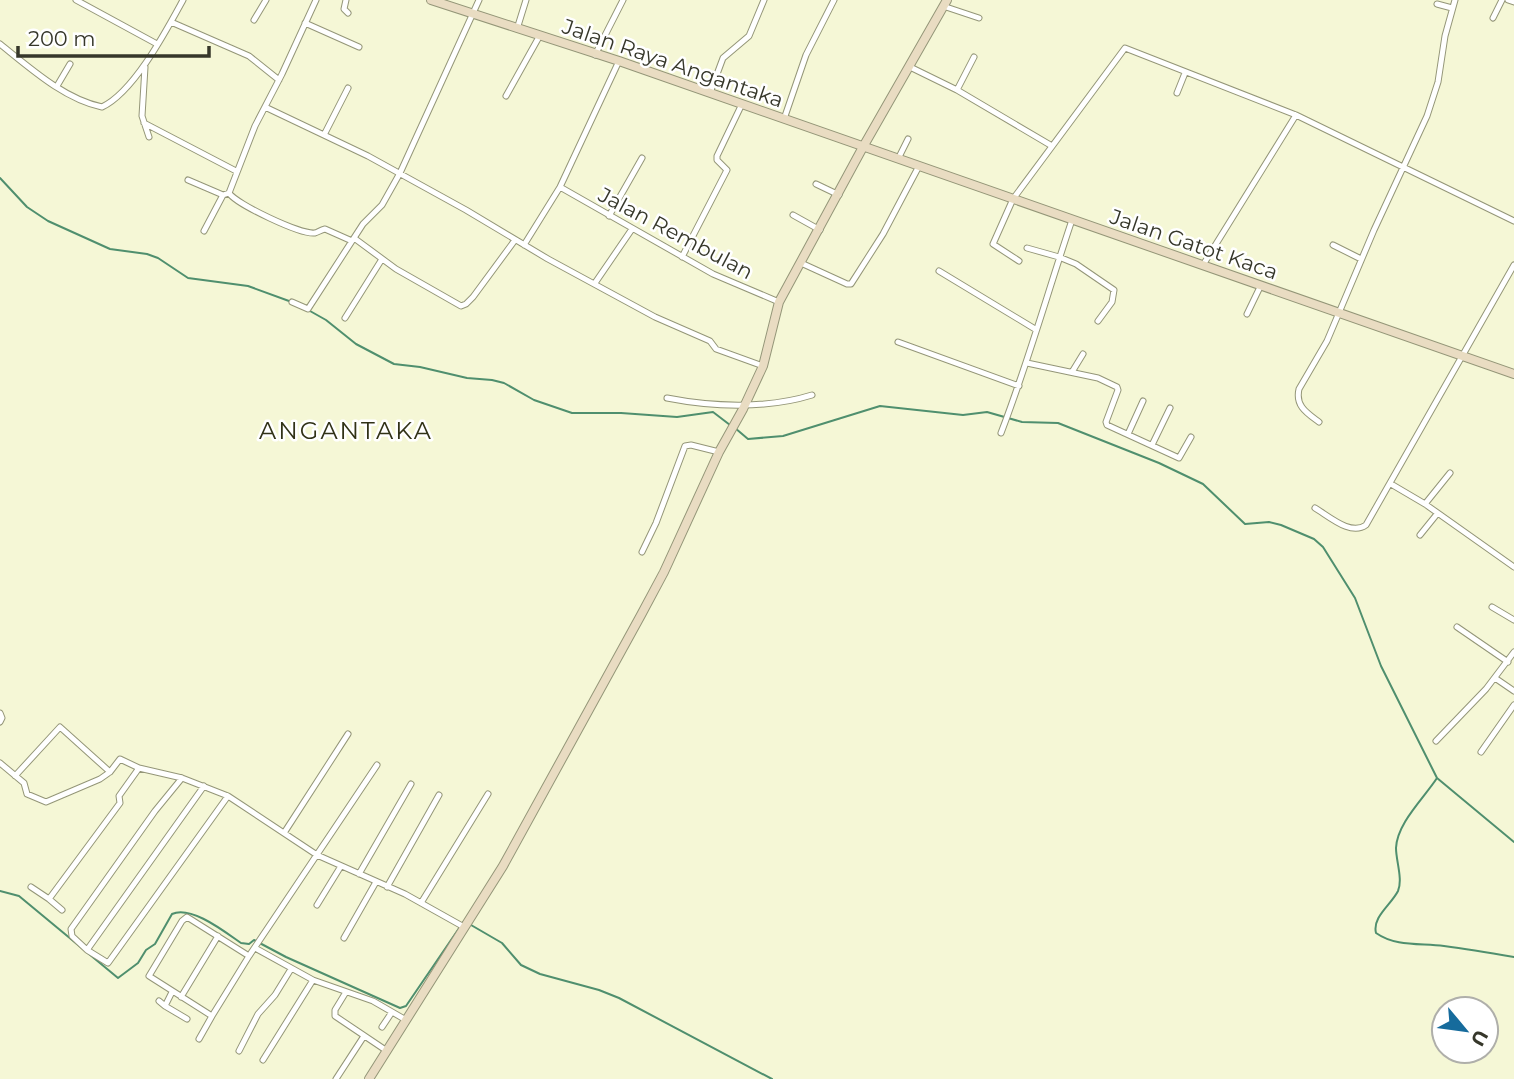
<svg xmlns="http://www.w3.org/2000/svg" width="1514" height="1079" viewBox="0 0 1514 1079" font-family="Montserrat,sans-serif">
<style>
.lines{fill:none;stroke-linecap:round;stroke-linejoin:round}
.stream{stroke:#4f8f6e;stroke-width:2}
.minor-casing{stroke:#949678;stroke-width:7}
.secondary-casing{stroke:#949678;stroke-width:10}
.minor{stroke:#fff;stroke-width:5}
.secondary{stroke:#e9dcc2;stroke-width:8}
.labels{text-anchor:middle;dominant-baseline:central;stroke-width:5;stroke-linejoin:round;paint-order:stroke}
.street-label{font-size:21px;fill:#36372a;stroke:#fff}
.quarter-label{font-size:24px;letter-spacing:2px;fill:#313217;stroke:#fff}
</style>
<rect width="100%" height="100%" fill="#f5f7d6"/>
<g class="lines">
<path class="stream" d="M0,178L27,207L48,221L110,249L147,254L158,258L188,278L248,286L289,301
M310,311L326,320L356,344L394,364L420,367L467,378L492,380L504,383L534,400L572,413H621L677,417L713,412L730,425
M735,428L748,439L783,436L880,406L963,415L987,412L1022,422L1058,423L1159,463L1203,484L1245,524L1269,522L1281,525L1314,539L1323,547L1355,598L1381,666L1437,778L1514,842
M1437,778C1424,798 1397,823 1396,848C1396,861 1403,879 1398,891C1391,905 1372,917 1376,933C1396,947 1420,943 1444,946C1467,949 1491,953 1514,957
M0,891L19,896L118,978L138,963L146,950L155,944L172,914C191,905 225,932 241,943L249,944L254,940L286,957L400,1008L406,1006L464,921
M471,925L502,943L521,965L540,974L599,990L619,998L772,1079"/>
<defs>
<path id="minor" d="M76,0L157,44
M316,0L282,74L255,126L229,193C236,204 301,235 315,233C318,232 321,230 325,229L352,241
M346,0L344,9L348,13
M1508,0L1514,2
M1437,4L1452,8
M943,6L979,18
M1493,18L1502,0
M254,20L266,0
M171,22L249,56L279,80
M305,23L359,47
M517,29L526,0
M0,44C30,68 64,99 102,107C134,92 166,31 183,0
M595,55L623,0
M145,67L142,116L149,137
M910,67L957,90L1052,146
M57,86L70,64
M957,90L974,57
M710,93L723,58L749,36L764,0
M1177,93L1185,73
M506,96L539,37
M265,107L368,156L466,210L548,259L655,317L710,341L716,349L763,366
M784,119L806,55L834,0
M144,123L236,171
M324,135L348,88
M898,159L908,139
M188,180L223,195
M816,184L839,195
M560,187L713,274L779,302
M793,215L820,230
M609,216L642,158
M204,231L223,195L229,193
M354,238L396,269L461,306L466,304L473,297L515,240
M524,245L560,187L619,61
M1333,245L1361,259
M1027,248L1059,257L1076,264L1114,290L1112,302L1098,321
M682,257L727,170L717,160V156L742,104
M1019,261L993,244L1013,199L1125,48L1296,115L1514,221
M801,263L847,284H851L883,234L919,166
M1203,265L1296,115
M939,271L1035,329
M595,283L632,229
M292,302L308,309L363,224L382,205L400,173L479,0
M1247,314L1261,285
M345,318L382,259
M898,342L1019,386
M1027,363L1098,378L1117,387L1118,390L1106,422L1107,425L1179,458L1191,437
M1072,372L1083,354
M667,398C713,407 767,409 812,395
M1319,422C1307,413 1295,406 1299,389L1327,341L1374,230L1427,116L1438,82L1445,36L1455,0
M1001,433C1028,363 1048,291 1072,220
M1128,434L1143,401
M1152,445L1170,408
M1391,484L1425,504L1514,567
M1425,504L1450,473
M1315,508C1330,517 1351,536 1366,525L1514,265
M1420,535L1437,514
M642,552L656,523L685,446L691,445L719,452
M1492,607L1514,620
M1457,627L1508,662
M1495,678L1514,691
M0,713L2,718L0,722
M1436,741L1486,689L1514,652
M1481,752L1514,705
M0,763L24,783L27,794L46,802L100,779L110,772L120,759L139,768L182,778L228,796L317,855L405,894L464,927
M15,776L60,727L110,772
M182,778L155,811L71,929L72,936L87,950L108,963L228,796
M284,833L348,734
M359,874L411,784
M31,887L49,899
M387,887L439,795
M421,903L488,794
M317,905L341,866
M62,910L49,899L120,803L119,796L139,768
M344,938L376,882
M255,948L313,980L373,1001L406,1020
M87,950L204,786
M249,956L187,917L182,921L149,976L212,1016L249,956L377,765
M346,992L335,1010V1016L387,1051
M181,997L218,936
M159,1001L165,1006L172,992
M165,1006L187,1019
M382,1027L392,1012
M199,1039L212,1016
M239,1051L258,1014L275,995L291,969
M263,1060L313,980
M336,1079L364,1036"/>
<path id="secondary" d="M431,0L619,61L1514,374
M369,1079L503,866L641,615L664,572L719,452L743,409L763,366L779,302L863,147L947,0"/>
</defs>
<use href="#minor" class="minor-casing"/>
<use href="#secondary" class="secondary-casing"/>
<use href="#minor" class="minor"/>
<use href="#secondary" class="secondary"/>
</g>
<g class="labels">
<g class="street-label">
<text transform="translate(673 63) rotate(19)">Jalan Raya Angantaka</text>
<text transform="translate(676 233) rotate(28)">Jalan Rembulan</text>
<text transform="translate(1194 244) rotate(19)">Jalan Gatot Kaca</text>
</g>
<g class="quarter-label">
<text x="346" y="430">ANGANTAKA</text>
</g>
</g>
<g transform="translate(1465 1030) rotate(119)"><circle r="33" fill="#ffffff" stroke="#afafaa" stroke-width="2"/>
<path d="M0-5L12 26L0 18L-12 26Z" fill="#166b9c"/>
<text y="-10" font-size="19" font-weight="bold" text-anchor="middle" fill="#36372a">U</text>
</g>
<path d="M18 46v10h191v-10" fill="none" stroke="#36372a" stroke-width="3.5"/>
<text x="28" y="46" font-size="21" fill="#36372a" stroke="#ffffff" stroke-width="5" paint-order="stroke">200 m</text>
</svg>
